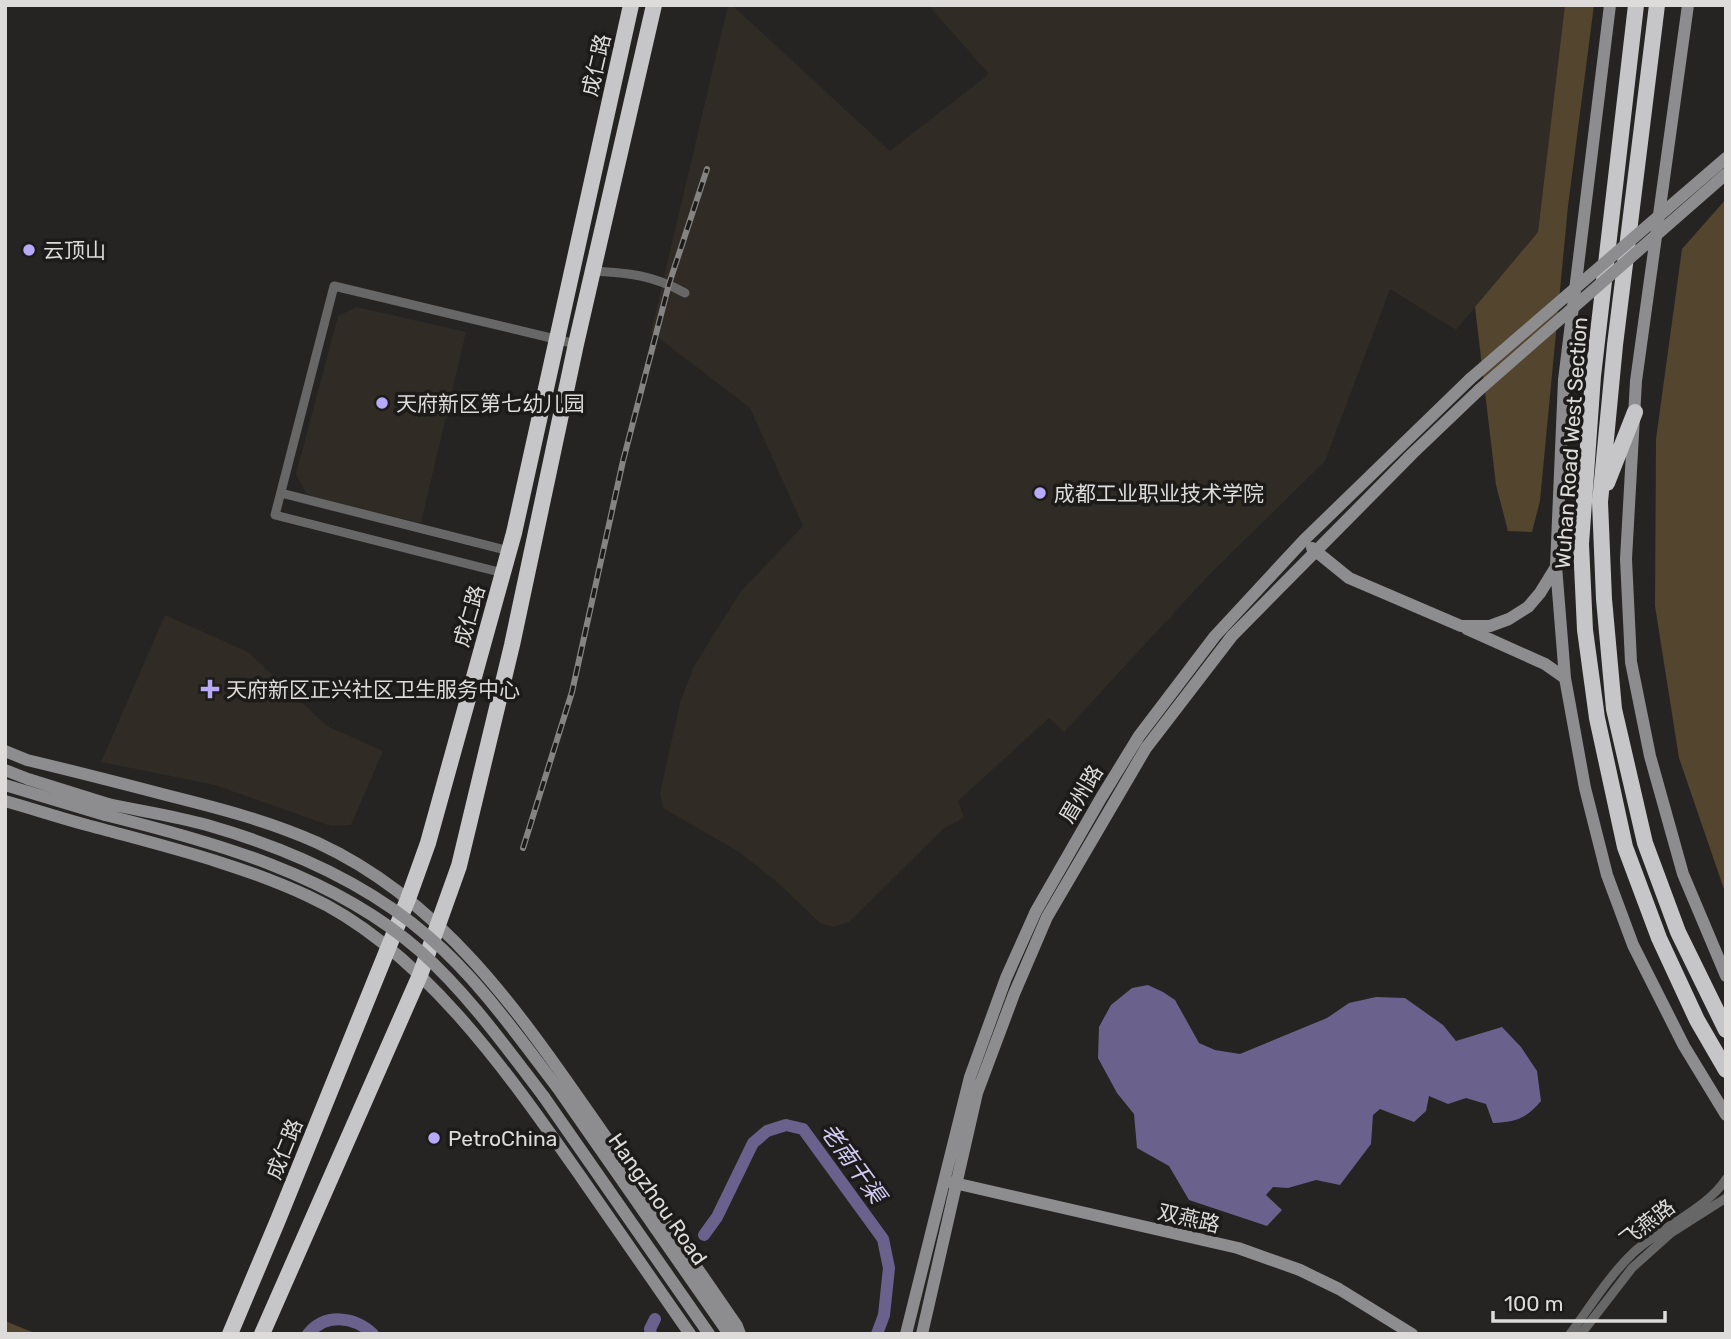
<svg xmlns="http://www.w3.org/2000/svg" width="1731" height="1339" viewBox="0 0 1731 1339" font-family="Rubik,'Noto Sans SC',sans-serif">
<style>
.built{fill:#302b24}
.green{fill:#53452e}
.water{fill:#6a628c}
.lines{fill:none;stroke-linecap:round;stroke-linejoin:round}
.canal{stroke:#6a628c;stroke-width:12}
.street{stroke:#676768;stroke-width:9}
.secondary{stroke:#8d8d8f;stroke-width:12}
.highway{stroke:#c6c5c8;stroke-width:16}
.rail-casing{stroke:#858483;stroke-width:6}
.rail{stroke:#1c1b19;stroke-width:3.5;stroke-dasharray:10;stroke-linecap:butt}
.secondary-bridge{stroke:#8d8d8f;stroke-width:12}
.poi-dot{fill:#b9aaf7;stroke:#1c1b19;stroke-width:2.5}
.labels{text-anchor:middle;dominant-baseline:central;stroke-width:7;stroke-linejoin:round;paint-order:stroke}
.street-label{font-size:21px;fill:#dddcdb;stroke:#1c1b19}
.poi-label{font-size:21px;fill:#dddcdb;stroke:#1c1b19;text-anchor:start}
.water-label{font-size:23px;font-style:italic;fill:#d2cbf5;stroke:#1c1b19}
</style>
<rect width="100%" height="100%" fill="#252422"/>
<path class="built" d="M728,5H732L890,151L989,74L928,5H1566L1538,232L1456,330L1390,289L1325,461L1209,575L1064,732L1049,718L958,801L964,818L944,828L849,922L833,927L820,923L777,882L739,852L663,808L660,793L680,703L694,666L741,591L803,526L750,408L651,332Z
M357,307L466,332L421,523L307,495L296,474L338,316Z
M165,615L248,652L327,726L383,751L351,825L331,826L215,785L101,762Z"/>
<path class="green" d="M1565,5H1594L1568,206L1540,501L1532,532L1508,531L1496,485L1475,307L1538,232Z
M1726,199V895L1679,758L1655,606L1656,439L1682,249Z
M5,1321L37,1334H5Z"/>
<path class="water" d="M1148,985L1163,992L1175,1000L1199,1043L1215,1050L1240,1054L1327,1018L1349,1003L1376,997L1405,998L1443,1025L1456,1041L1502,1027L1521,1047L1537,1071L1541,1101C1526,1119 1515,1122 1493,1123L1486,1104L1466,1098L1448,1104L1429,1096L1426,1111L1414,1122L1380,1109L1373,1115L1371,1144L1340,1185L1316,1180L1288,1188L1273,1187L1266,1195L1282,1210L1267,1226L1189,1200L1169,1166L1137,1148L1134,1114L1117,1093L1098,1058L1099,1027L1111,1005L1132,988Z"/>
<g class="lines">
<path class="canal" d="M704,1235L717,1217L753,1143L767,1131L786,1125L803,1129L883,1239L889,1268L884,1315L877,1334
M308,1334C325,1313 354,1316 373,1334
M651,1334L650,1329L655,1319"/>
<path class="street" d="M593,271C629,273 653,275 685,293
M281,493L509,551
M503,573L275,515L334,286L576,344
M1570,1334C1590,1307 1609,1276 1633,1253C1658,1229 1708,1208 1726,1179
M1581,1334L1632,1268L1671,1233L1726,1198"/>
<path class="secondary" d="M1610,5L1564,380L1556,566L1565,678L1585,788L1607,875L1633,945L1684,1046L1726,1115
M1688,5L1636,381L1626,559L1631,662L1650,756L1683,874L1726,976
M1312,548L1349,578L1461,626H1490L1509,619L1528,607L1540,593L1556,567
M1467,629L1545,664L1565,678
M5,751L27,760C73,771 120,783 166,795C218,808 269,821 318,843C446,902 523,1018 601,1130C646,1195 692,1260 737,1326L740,1334
M5,770L28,779L108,804
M5,785L105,815
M5,801C37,810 69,821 102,829C172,848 241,865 308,896C422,948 511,1077 581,1177C618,1230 654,1282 690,1334
M557,1087L729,1334
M544,1097L709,1334
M950,1182L1238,1248L1300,1270L1339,1289L1412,1334
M906,1334L970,1077L1006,978L1036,911L1101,798L1139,736L1215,636L1304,540L1470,379
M922,1334L977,1093L1014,994L1047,917L1146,748L1232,636L1412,454L1479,390"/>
<path class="highway" d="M1636,5L1593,376L1581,544L1585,630L1597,718L1625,847L1659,938L1697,1020L1726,1070
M1657,5L1615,345L1600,502L1604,599L1614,709L1645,843L1678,932L1726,1030
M1607,483L1635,412
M230,1334L278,1220L408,899L428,843L514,533L631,5
M262,1334L420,975L459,866L512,645L576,344L654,5"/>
<defs>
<path id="rail" d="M523,848L572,692L623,461L669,284L707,169"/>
</defs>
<use href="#rail" class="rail-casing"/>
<use href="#rail" class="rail"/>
<path class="secondary-bridge" d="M1470,379L1726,158
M1479,390L1726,174
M108,804C141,811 175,816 207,825C287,848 367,883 429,937C479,980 517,1035 557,1087
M105,815C215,842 333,875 420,951C468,994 505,1046 544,1097"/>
</g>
<g class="poi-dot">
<circle cx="29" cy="250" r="7"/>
<circle cx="382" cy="403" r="7"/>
<circle cx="1040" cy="493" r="7"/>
<path d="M206.5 678.5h7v7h7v7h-7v7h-7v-7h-7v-7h7z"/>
<circle cx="434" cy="1138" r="7"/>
</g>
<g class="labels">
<g class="street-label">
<text transform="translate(596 65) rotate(-77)">成仁路</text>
<text transform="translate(1571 443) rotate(-86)">Wuhan Road West Section</text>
<text transform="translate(469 616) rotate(-74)">成仁路</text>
<text transform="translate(1081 794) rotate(-59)">眉州路</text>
<text transform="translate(284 1149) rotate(-68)">成仁路</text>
<text transform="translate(658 1199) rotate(55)">Hangzhou Road</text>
<text transform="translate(1189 1218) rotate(13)">双燕路</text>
<text transform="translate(1647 1223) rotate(-38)">飞燕路</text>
</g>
<g class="poi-label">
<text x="43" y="250">云顶山</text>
<text x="396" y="403">天府新区第七幼儿园</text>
<text x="1054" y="493">成都工业职业技术学院</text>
<text x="226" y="689">天府新区正兴社区卫生服务中心</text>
<text x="448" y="1138">PetroChina</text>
</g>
<g class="water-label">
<text transform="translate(853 1163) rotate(54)">老南干渠</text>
</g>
</g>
<rect width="1731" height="1339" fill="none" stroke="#dddcdb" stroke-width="14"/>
<path d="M1493 1311v10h172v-10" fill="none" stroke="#dddcdb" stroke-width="3.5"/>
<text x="1504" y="1311" font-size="21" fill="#dddcdb" stroke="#1c1b19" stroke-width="5" paint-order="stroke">100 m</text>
</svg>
